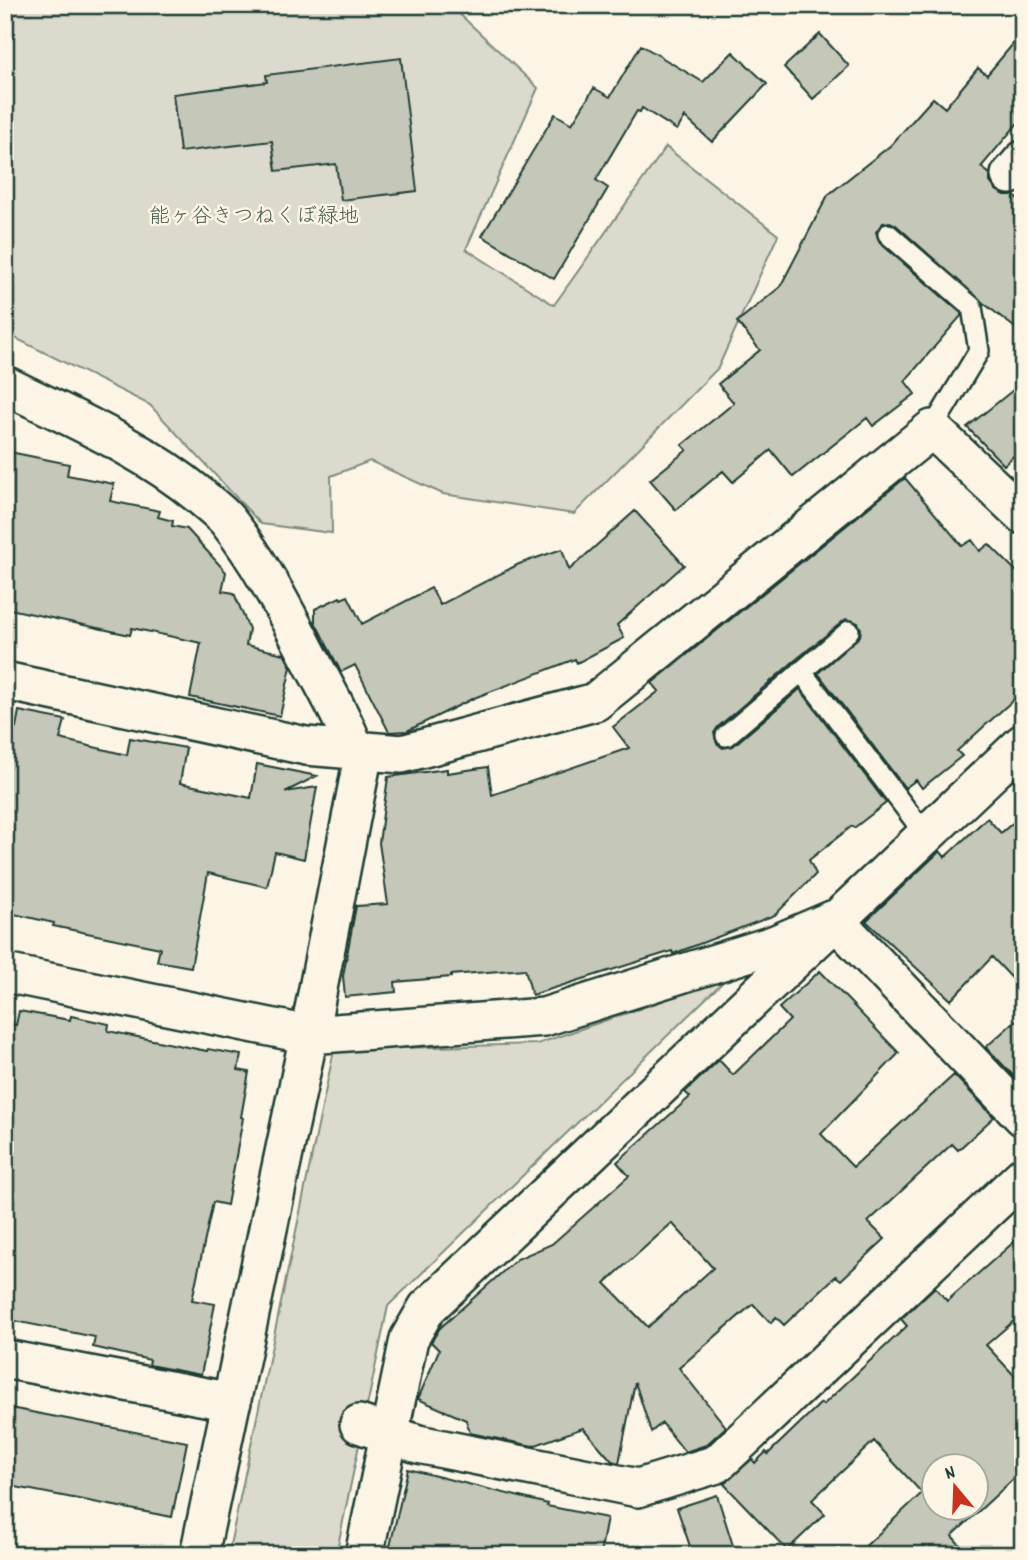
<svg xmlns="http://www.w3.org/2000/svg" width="1028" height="1560" viewBox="0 0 1028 1560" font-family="Dekko,'Klee One',sans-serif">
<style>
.green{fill:#dcdacc;stroke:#7e8c80;stroke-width:2}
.building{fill:#c5c7b9;stroke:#1f3d34;stroke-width:2;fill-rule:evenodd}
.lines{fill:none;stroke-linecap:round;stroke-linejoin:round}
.lane-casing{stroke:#1f3d34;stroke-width:24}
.street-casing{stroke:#1f3d34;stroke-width:42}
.lane{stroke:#fcf5e5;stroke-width:19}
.street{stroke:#fcf5e5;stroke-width:37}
.labels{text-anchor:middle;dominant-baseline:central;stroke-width:5;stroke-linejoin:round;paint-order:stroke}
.park-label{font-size:21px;fill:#455c52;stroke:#fcf5e5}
</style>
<rect width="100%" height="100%" fill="#fcf5e5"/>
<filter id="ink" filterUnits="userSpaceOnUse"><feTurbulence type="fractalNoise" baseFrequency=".0143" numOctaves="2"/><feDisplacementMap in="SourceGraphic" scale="14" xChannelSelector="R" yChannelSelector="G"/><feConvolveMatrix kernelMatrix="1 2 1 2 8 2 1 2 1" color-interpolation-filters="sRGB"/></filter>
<g filter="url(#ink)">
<path class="green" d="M5,5H450L538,88L466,249L554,305L666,147L778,235L718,368L574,514L443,494L370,461L331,476L332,533L261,524L150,405L5,333Z
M726,979L388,1306L336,1555H228L334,1050L537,1044Z"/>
<path class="building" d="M1023,32V117L981,167L990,174V182L996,190L1005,195H1013L1023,203V334L982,302L896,225L890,222L883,223L876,232L880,243L961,313V316L905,381L915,394L873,426L867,418L793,477L771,450L733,482L723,471L676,510L650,480L687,450L682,445L734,403L718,384L760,350L737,322L780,287L828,195L891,145L933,98L945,108L978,68L987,75Z
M820,34L849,66L813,99L784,67Z
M641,45L703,82L733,52L767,84L712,142L685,117L677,130L642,108L640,112L637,111L596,180L608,188L554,279L482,236L555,114L572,124L594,88L610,97Z
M401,58L417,191L341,200L336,164L276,171L272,141L180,152L173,94L267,82L266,75Z
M1023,382V447L1004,465L967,427Z
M5,451L69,464L67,475L114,484L110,501L160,511L158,517L173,521L172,526L187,529L226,572L222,591L234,593L249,629L246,645L284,654L291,667L280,716L190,697L201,643L132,628L130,635L5,608Z
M905,478L962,546L972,540L980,551L989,544L1023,578V691L957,751L962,756L922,788L916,780L905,788L818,673L860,636L861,629L858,623L846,619L793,662L718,727L714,733L717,744L723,748L733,746L800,689L886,803L854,828L852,826L809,860L816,874L775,915L673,954L672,951L532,995L525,969L451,975V977L395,982L396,992L345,997L343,976L356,906L388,904L379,843L388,777L447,769V773L488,767L492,795L629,748L613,727L659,691L652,683Z
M635,511L684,565L617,625L624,638L577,663L575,659L474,698L407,731L389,732L355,665L341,672L315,622V609L340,597L341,599L348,596L362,624L431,588L440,605L519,564L562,549L569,570Z
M19,711L65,720L60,739L127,755L130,738L186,748L180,783L251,798L257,764L317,776L285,792L317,787L304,859L275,852L267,887L208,873L191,967L157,961L160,948L53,926L54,923L5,912V725L16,727Z
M1023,814V990L992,957L951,1000L866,921L940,851L945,857L987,818L1001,833Z
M820,971L899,1053L821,1134L853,1167L954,1075L994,1117L958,1150L952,1144L868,1222L885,1239L841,1280L836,1276L784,1325L776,1317L771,1323L753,1304L679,1368L726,1427L706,1445L685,1452L662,1423L651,1432L635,1382L619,1463L612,1461L583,1428L533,1446L470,1433L466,1420L418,1399L439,1350L431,1342L440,1328L517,1259L552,1244L629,1176L617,1162L690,1097L685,1092L719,1060L733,1075L790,1020L779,1008ZM672,1223L713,1268L648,1327L605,1283Z
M19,1011L70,1020L71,1016L109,1024L108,1031L207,1051L208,1049L241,1055L238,1070L249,1072L241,1117L243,1118L227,1205L213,1202L192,1300L215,1304L201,1375L149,1365L150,1360L93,1347L95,1337L5,1319V1023L16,1025Z
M1023,1014V1086L986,1047Z
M1023,1234V1313L986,1345L1023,1385V1470L952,1536L969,1555H856L922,1493L874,1441L812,1500L825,1514L787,1550L724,1484L752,1459L755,1463L766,1452L768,1454L821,1403L823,1405L907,1326L901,1319L935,1287L947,1301ZM934,1466H976V1508H934Z
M5,1407L187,1442L172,1517L5,1485Z
M408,1469L548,1504L547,1506L607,1518L600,1555H388Z
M717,1495L736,1555H693L677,1508Z"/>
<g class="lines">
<defs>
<path id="lane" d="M888,234L972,307L979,351L932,429
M801,671L925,834
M726,736L849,631"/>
<path id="street" d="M1010,175L1023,160
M5,385C71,418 142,448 199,495C208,503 219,511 227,520C258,559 281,603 304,647C324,686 348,725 361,767L309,1035L199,1555
M5,681L306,746L402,754L595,702L932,429L1023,515
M5,973L309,1035L544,1017L773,945L834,919L1023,1117
M5,1359L232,1402
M359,1424L418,1444L638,1488L717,1464L1023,1176
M364,1555L409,1339L427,1308L1023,743"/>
</defs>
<use href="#lane" class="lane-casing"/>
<use href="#street" class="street-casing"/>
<use href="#lane" class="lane"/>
<use href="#street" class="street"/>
</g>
</g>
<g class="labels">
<g class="park-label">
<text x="254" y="218">能ヶ谷きつねくぼ緑地</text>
</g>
</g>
<rect width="1028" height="1560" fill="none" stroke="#fcf5e5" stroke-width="28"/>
<rect x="14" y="14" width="1000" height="1532" fill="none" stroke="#1f3d34" stroke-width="2.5" filter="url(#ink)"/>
<g transform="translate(955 1487) rotate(341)"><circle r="33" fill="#fcf5e5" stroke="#a4ab9e" stroke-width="2"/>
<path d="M0-5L12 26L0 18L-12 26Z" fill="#c8321e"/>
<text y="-10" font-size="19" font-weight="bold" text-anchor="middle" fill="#1f3d34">N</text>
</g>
</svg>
